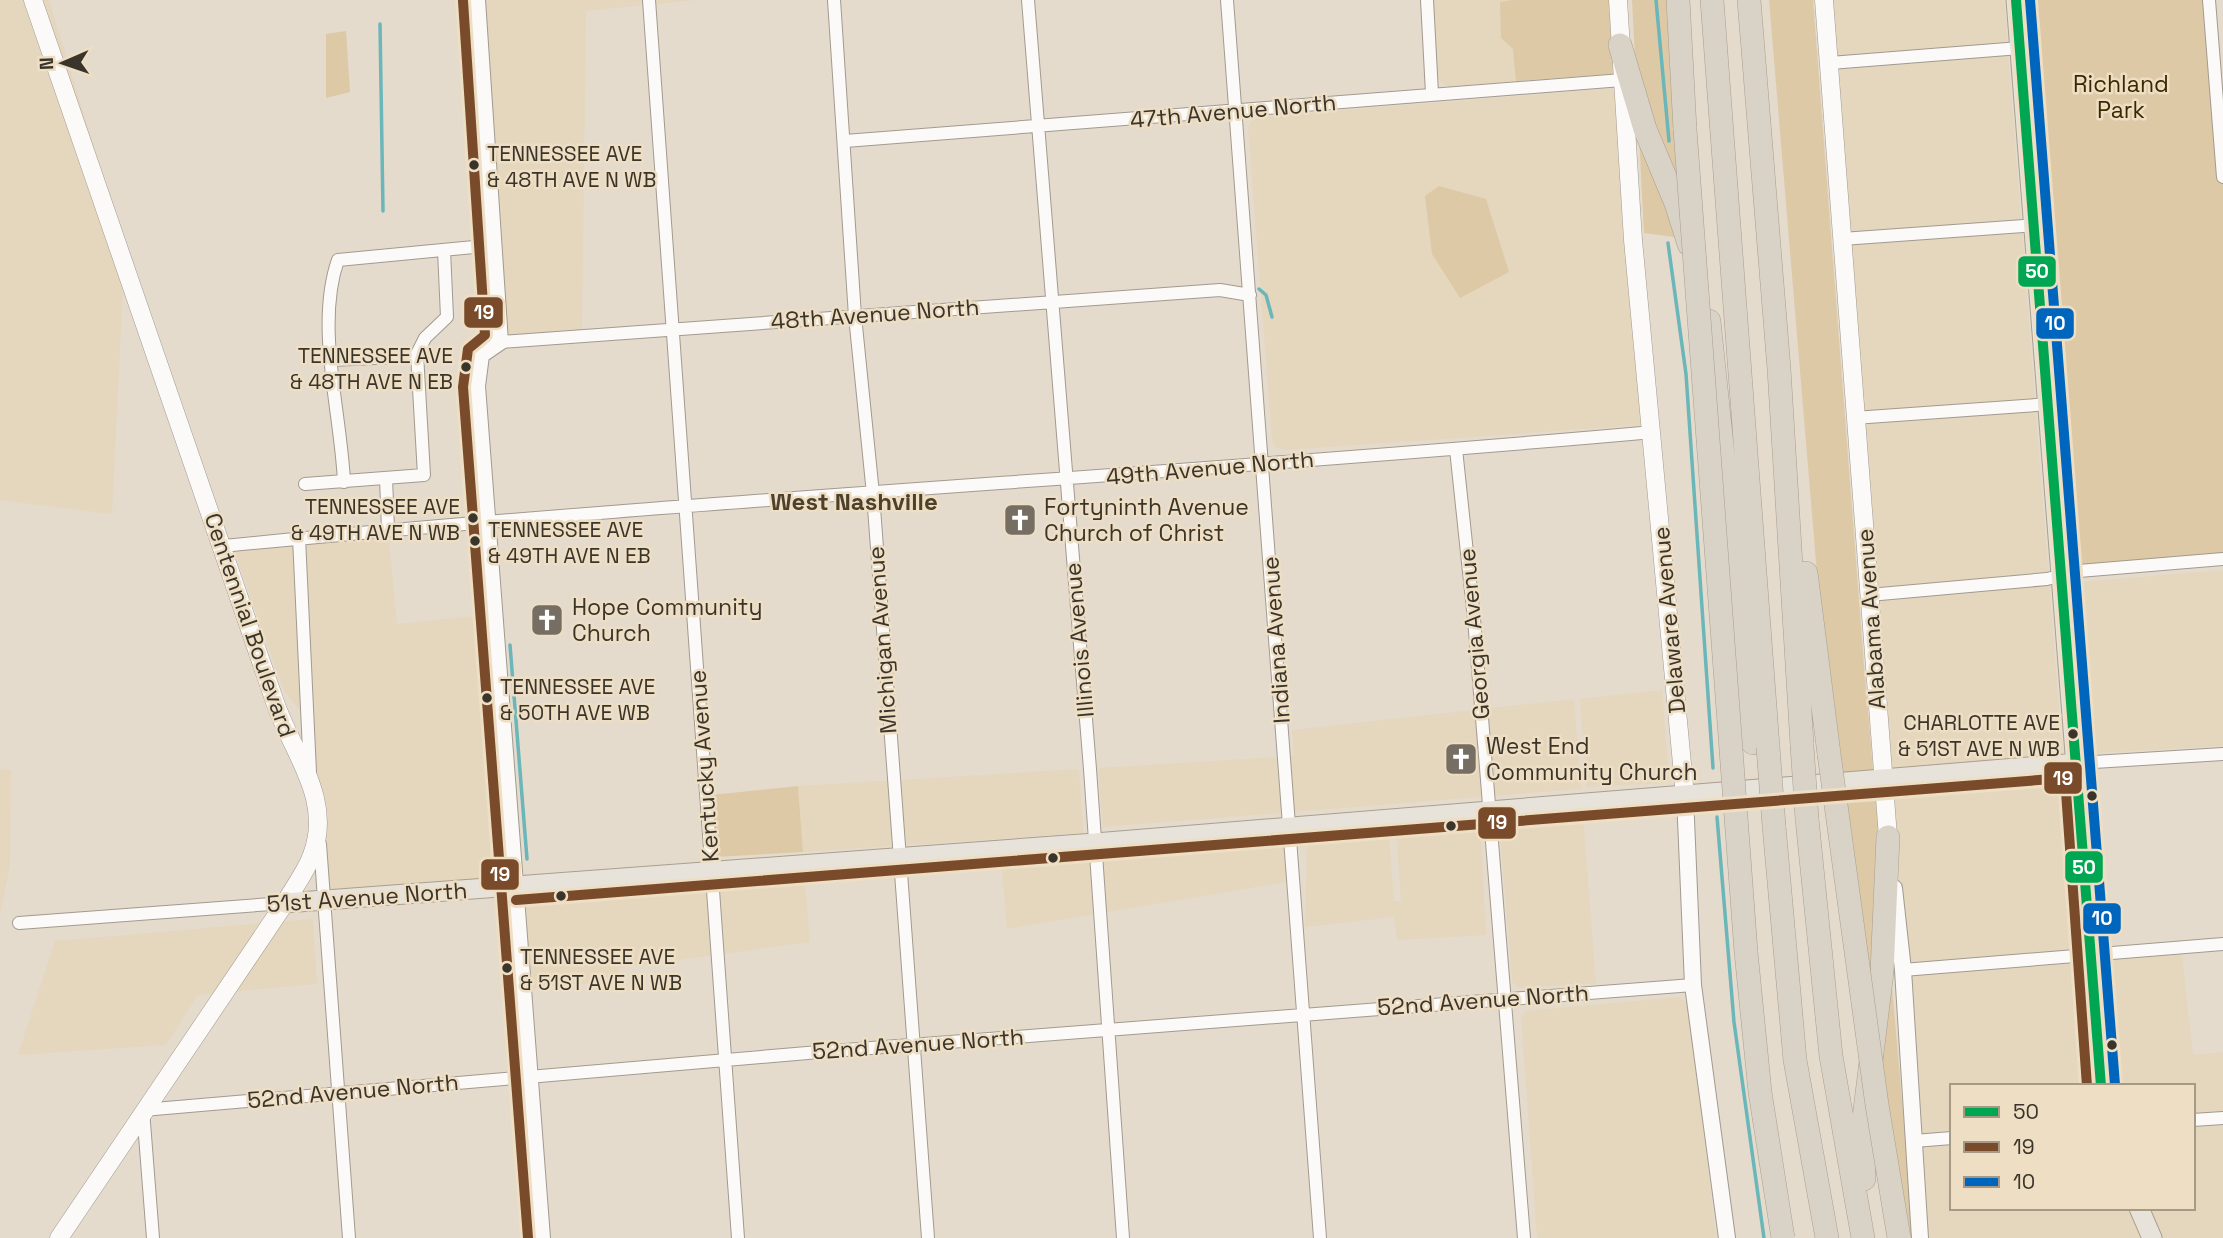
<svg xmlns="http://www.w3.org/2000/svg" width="2223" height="1238" viewBox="0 0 2223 1238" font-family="'Space Grotesk',sans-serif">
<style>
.built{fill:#e5d6be}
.green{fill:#ddc9a6}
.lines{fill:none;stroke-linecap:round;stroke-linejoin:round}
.stream{stroke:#6ab6b9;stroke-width:3.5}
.minor-casing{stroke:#a19a90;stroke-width:14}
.tertiary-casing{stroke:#a19a90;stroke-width:18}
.secondary-casing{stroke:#a19a90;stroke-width:19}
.primary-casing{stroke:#a99f8e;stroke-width:21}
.motorway-casing{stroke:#a99f8e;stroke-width:24}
.minor{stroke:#fbfaf8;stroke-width:12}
.tertiary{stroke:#fbfaf8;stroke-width:16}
.secondary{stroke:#fbfaf8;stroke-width:18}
.primary{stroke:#e7e3db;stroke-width:19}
.motorway{stroke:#d9d2c7;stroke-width:23}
.motorway-bridge-casing{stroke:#a99f8e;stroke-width:24;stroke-linecap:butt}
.motorway-bridge{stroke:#d9d2c7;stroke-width:23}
.bus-1-casing{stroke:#eddec4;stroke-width:16}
.bus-2-casing{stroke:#eddec4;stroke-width:16}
.bus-3-casing{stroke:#eddec4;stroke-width:16}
.bus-1{stroke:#00a651;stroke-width:10}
.bus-2{stroke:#7a4b2a;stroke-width:10}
.bus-3{stroke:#0065bd;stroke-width:10}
.bus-dot{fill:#3a342a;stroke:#eddec4;stroke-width:2.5}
.labels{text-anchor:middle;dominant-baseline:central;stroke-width:5;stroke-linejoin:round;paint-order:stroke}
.bus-label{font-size:21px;fill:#3a342a;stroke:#eddec4;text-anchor:start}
.park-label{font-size:23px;fill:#3c2800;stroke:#eddec4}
.street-label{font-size:23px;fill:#3a342a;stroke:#eddec4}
.poi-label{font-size:23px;fill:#3a342a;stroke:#eddec4;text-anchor:start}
.neighbourhood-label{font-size:24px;font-weight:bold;fill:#4d412b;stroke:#eddec4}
.line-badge{stroke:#eddec4;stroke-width:2.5}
.badge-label{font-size:19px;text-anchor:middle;font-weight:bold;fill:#fff}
</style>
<rect width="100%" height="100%" fill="#e4dbcd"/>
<path class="built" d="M0,0H49L125,249L112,514L0,500Z
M472,0H695L586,11L582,335L500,342Z
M1433,0H1512L1500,3L1501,38L1513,49L1516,81L1449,87L1442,83L1438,78Z
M1833,0H2004L2088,1086H1952V1208H2128L2140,1238H1926Z
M1615,88L1642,425L1286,450L1275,447L1272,438L1248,128L1252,121L1259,117Z
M388,529L397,624L494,614L515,886L803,862L810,942L619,968V981L523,989L515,886L322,896L304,716L284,691L234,551Z
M2223,570V746L2096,753L2090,749L2078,582Z
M1662,690L1669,779L1664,783L1587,787L1580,699Z
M1574,699L1581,789L1103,827L1098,768L1294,756L1292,730Z
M0,769L11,770L10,865L0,914Z
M1079,769L1083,833L803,852L798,786Z
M1583,817L1596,983L1519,988L1512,982L1500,832L1510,822Z
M1469,825L1476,827L1481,834L1486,935L1397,940L1394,917L1305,927L1307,845L1314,841L1389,835L1394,901H1401L1396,831Z
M1288,827L1292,881L1007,929L1000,848Z
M313,919L317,984L198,995L166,1045L18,1055L55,941Z
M2182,954L2193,1055L2223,1052V1114L2193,1116V1086H2120L2109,959Z
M1679,997L1689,1004L1716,1238H1537L1521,1016L1526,1011Z
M2223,1125V1238H2162L2150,1208H2193V1128Z"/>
<path class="green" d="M1512,0H1609L1613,74L1516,81L1513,49L1501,38L1500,2Z
M1632,0H1669L1681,238L1644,233Z
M1769,0H1813L1864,666L1914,1238H1891L1817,574Z
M2016,0H2210L2223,173V559L2063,575Z
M346,31L350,92L326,98V34Z
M1439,186L1486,199L1509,272L1460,298L1432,254L1425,196Z
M798,786L803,852L716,857L712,795Z"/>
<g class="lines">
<path class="stream" d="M1656,0L1669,141
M380,24L383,211
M1668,243L1686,374L1713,768
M1259,289L1266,295L1272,317
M510,645L527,859
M1717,817L1734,1022L1764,1238"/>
<defs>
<path id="minor" d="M649,0L738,1238
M834,0L855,316L873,494L928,1238
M1028,0L1090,769L1123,1238
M1227,0L1320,1238
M1427,0L1432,93
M2209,0L2223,177
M1830,63L2020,48
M845,141L1622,80
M1842,239L2036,225
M500,342L1220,290L1250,295
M332,360L417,356
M1854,418L2050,404
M1456,449L1474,619L1524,1238
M386,478L388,529
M344,482C341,413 315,325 338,260L495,245
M305,484L424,475L417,354L425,338L447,317L444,250
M299,538L310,772
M223,546C699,499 1176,475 1653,432
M1869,595L2047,579L2079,571L2223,559
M2078,763L2223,754
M320,844L349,1238
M19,923L285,903
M1903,970L2223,944
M2193,1120L2223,1118
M1914,1141L1952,1138
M153,1238L143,1110L819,1052L1693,985"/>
<path id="tertiary" d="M477,0L500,342L481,355L477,386L542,1238
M1685,796L1693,985L1727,1238
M1894,888L1903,970L1920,1238"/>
<path id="secondary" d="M33,0L276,705C294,755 333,800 312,855C306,872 294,887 285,903L59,1238
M1618,0L1633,240L1685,796
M1824,0L1888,837"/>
<path id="primary" d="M2016,0L2101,1086
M285,903L1095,843L2078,763
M2139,1208L2152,1238"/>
<path id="motorway" d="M1678,0L1685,129
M1712,0L1768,747
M1749,0L1779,369L1802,745
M1620,45L1645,129L1676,203L1689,244
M1709,321L1753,743
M1806,573L1829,754
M1807,819L1831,1056L1863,1238
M1774,826L1795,1060L1827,1238
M1864,1179L1863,1126L1882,972L1888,837"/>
</defs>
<use href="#minor" class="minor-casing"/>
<use href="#tertiary" class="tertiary-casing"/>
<use href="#secondary" class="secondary-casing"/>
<use href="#primary" class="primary-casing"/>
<use href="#motorway" class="motorway-casing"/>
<use href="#minor" class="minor"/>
<use href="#tertiary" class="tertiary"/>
<use href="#secondary" class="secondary"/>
<use href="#primary" class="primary"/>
<use href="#motorway" class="motorway"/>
<defs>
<path id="motorway-bridge" d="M1685,129L1746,952L1760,1092L1783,1238
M1802,745L1807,819
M1768,747L1774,826
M1829,754L1877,1105L1899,1238"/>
</defs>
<use href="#motorway-bridge" class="motorway-bridge-casing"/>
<use href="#motorway-bridge" class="motorway-bridge"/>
<defs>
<path id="bus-1" d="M2016,0L2101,1086"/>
<path id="bus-2" d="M463,1L485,335L468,349L463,387L528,1238
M516,900L2065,778L2087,1086"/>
<path id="bus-3" d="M2030,0L2115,1085"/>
</defs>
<use href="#bus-1" class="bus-1-casing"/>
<use href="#bus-2" class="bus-2-casing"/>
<use href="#bus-3" class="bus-3-casing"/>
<use href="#bus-1" class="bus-1"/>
<use href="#bus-2" class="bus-2"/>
<use href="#bus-3" class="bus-3"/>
</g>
<defs>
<symbol id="church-square" viewBox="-11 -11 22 22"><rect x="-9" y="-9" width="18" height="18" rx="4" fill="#766e63" stroke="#eddec4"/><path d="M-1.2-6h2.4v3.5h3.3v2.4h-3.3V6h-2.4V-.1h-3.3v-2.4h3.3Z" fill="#fff"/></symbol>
</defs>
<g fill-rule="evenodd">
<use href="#church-square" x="1001" y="501" width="38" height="38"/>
<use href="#church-square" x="528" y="601" width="38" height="38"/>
<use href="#church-square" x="1442" y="740" width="38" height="38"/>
</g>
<g class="bus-dot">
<circle cx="474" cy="165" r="6"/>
<circle cx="466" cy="367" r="6"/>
<circle cx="473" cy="518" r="6"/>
<circle cx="475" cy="541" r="6"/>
<circle cx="487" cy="698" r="6"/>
<circle cx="2073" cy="734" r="6"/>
<circle cx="2092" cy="796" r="6"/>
<circle cx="1451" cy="826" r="6"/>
<circle cx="1053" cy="858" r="6"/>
<circle cx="561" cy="896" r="6"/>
<circle cx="507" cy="968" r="6"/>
<circle cx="2112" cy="1045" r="6"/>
</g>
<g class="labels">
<g class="bus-label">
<text x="487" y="153">TENNESSEE AVE<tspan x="487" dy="26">&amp; 48TH AVE N WB</tspan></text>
<text x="453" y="355" text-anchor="end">TENNESSEE AVE<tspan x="453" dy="26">&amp; 48TH AVE N EB</tspan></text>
<text x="460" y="506" text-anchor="end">TENNESSEE AVE<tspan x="460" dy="26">&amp; 49TH AVE N WB</tspan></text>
<text x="488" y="529">TENNESSEE AVE<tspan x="488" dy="26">&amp; 49TH AVE N EB</tspan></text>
<text x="500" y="686">TENNESSEE AVE<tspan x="500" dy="26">&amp; 50TH AVE WB</tspan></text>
<text x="2060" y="722" text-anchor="end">CHARLOTTE AVE<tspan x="2060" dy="26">&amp; 51ST AVE N WB</tspan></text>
<text x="520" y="956">TENNESSEE AVE<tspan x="520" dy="26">&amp; 51ST AVE N WB</tspan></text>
</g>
<g class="park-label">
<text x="2121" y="84">Richland<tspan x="2121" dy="26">Park</tspan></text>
</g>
<g class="street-label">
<text transform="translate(1233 111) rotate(-5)">47th Avenue North</text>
<text transform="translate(875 314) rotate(-4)">48th Avenue North</text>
<text transform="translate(1210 468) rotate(-5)">49th Avenue North</text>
<text transform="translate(1871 619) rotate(-94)">Alabama Avenue</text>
<text transform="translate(1669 620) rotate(-95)">Delaware Avenue</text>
<text transform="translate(250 625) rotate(71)">Centennial Boulevard</text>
<text transform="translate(1474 634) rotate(-95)">Georgia Avenue</text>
<text transform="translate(882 640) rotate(-94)">Michigan Avenue</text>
<text transform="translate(1079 640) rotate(-95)">Illinois Avenue</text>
<text transform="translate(1276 640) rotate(-94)">Indiana Avenue</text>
<text transform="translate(704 766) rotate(-94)">Kentucky Avenue</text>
<text transform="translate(367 897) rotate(-4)">51st Avenue North</text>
<text transform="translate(1483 1000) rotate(-4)">52nd Avenue North</text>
<text transform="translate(918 1044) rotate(-4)">52nd Avenue North</text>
<text transform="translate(353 1091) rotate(-5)">52nd Avenue North</text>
</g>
<g class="poi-label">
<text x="1044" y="507">Fortyninth Avenue<tspan x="1044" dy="26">Church of Christ</tspan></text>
<text x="572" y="607">Hope Community<tspan x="572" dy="26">Church</tspan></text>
<text x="1486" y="746">West End<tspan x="1486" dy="26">Community Church</tspan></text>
</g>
<g class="neighbourhood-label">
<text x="854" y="501">West Nashville</text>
</g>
</g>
<g class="line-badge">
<rect x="2017" y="255" width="40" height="33" rx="7" fill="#00a651"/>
<rect x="463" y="296" width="41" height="33" rx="7" fill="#7a4b2a"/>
<rect x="2035" y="307" width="40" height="33" rx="7" fill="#0065bd"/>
<rect x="2043" y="761" width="40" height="34" rx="7" fill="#7a4b2a"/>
<rect x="1477" y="806" width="40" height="34" rx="7" fill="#7a4b2a"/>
<rect x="2064" y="850" width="40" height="34" rx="7" fill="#00a651"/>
<rect x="480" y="858" width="40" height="33" rx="7" fill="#7a4b2a"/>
<rect x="2082" y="902" width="40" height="33" rx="7" fill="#0065bd"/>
</g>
<g class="badge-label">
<text x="2037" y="278">50</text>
<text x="484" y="319">19</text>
<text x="2055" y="330">10</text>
<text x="2063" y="785">19</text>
<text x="1497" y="829">19</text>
<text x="2084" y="874">50</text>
<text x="500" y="881">19</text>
<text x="2102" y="925">10</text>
</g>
<rect x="1950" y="1084" width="245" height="126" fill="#eddec4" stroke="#a59a86" stroke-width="2"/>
<rect x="1964" y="1107" width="35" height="10" fill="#00a651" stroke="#a59a86" stroke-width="2"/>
<text x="2013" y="1119" font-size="21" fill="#3a342a">50</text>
<rect x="1964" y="1142" width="35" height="10" fill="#7a4b2a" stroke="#a59a86" stroke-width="2"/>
<text x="2013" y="1154" font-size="21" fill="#3a342a">19</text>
<rect x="1964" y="1177" width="35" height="10" fill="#0065bd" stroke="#a59a86" stroke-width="2"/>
<text x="2013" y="1189" font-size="21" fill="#3a342a">10</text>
<g transform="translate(63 63) rotate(268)" stroke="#eddec4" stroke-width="5" paint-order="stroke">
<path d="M0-5L12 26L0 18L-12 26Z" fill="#3a342a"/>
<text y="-10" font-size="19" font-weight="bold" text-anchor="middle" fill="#3a342a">N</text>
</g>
</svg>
